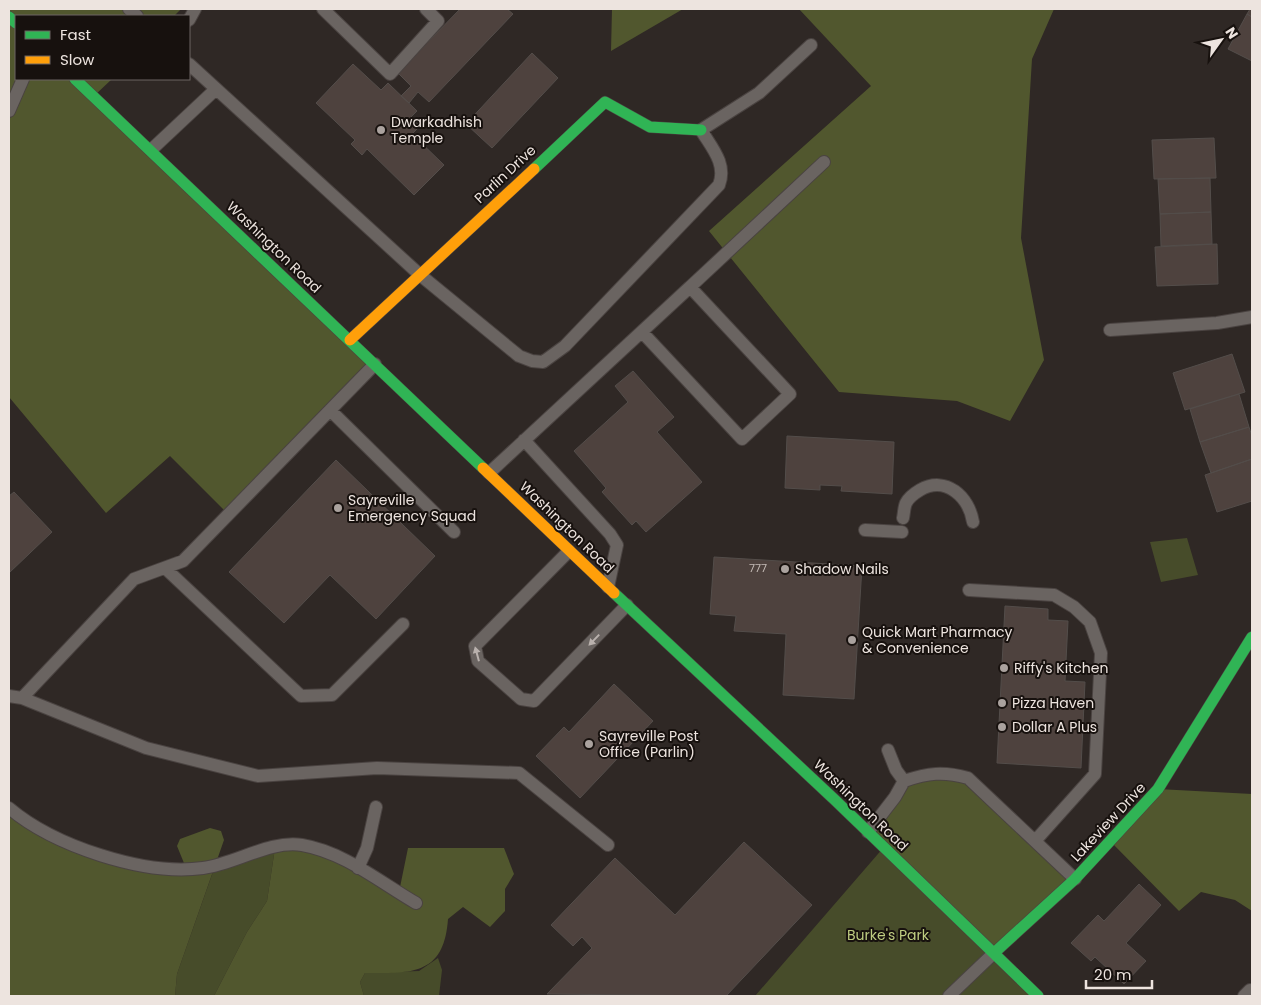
<svg xmlns="http://www.w3.org/2000/svg" width="1261" height="1005" viewBox="0 0 1261 1005" font-family="Poppins,sans-serif">
<style>
.green{fill:#474c2a}
.forest{fill:#51572e}
.building{fill:#4e423e;stroke:#534d4a}
.lines{fill:none;stroke-linecap:round;stroke-linejoin:round}
.lane-casing{stroke:#4a4341;stroke-width:14}
.fast-casing{stroke:#4a4341;stroke-width:12}
.slow-casing{stroke:#4a4341;stroke-width:12}
.lane{stroke:#6a6461;stroke-width:12}
.fast{stroke:#30b455;stroke-width:11}
.slow{stroke:#ff9f0a;stroke-width:11}
.oneway{fill:#b9b1ad}
.poi-dot{fill:#aaa29e;stroke:#17110e;stroke-width:2}
.labels{text-anchor:middle;dominant-baseline:central;stroke-width:4;stroke-linejoin:round;paint-order:stroke}
.number-label{font-size:11px;fill:#c5bcb7}
.poi-label{font-size:14px;fill:#ede4df;stroke:#17110e;text-anchor:start}
.street-label{font-size:14px;fill:#ede4df;stroke:#17110e}
.park-label{font-size:14px;fill:#becc81;stroke:#17110e}
</style>
<rect width="100%" height="100%" fill="#2f2825"/>
<path class="green" d="M1187,538L1198,575L1161,582L1150,542Z
M884,847L1038,996H755Z
M275,848L267,901L247,932L214,996H175L177,974L215,866Z
M438,958L442,970L439,996H364L360,982L365,973L419,971Z"/>
<path class="forest" d="M9,9H181L174,16H16V79H112L94,96L375,364L225,511L170,456L106,513L9,397Z
M612,9H683L611,51Z
M799,9H1054L1032,59L1021,238L1044,360L1010,421L957,401L839,392L709,231L871,86Z
M958,775L1075,879L994,953L868,832L904,781Z
M1158,789L1252,794V911L1235,900L1201,892L1179,911L1111,842Z
M9,808L18,816L116,859L186,868L177,846L180,839L210,828L221,831L224,840L177,974L175,996H9Z
M302,845L399,892L408,848H504L514,874L505,889V911L490,927L463,907L448,919C444,976 411,973 365,973L360,982L364,996H214L247,932L267,901L275,848Z"/>
<path class="building" d="M460,9H507L513,14L429,102L418,92L409,103L401,96L411,86L398,73Z
M1250,9H1252V17L1247,14Z
M1247,14L1252,17V61L1228,49Z
M532,53L558,78L492,148L466,124Z
M353,64L381,90L388,83L417,111L411,117L420,126L412,134L444,165L414,195L367,149L362,155L351,144L355,140L316,103Z
M1214,138L1216,178L1154,179L1152,140Z
M1210,178L1211,212L1160,214L1158,179Z
M1211,212L1212,244L1161,246L1160,214Z
M1217,244L1218,284L1157,286L1155,247Z
M1232,354L1245,392L1185,410L1173,373Z
M633,371L674,417L657,432L702,482L646,532L636,521L632,525L602,492L606,488L574,451L628,402L615,386Z
M1239,394L1249,427L1200,442L1190,409Z
M1249,427L1252,436V459L1211,473L1200,442Z
M787,436L894,442L892,494L841,491L842,486L820,485V490L785,488Z
M1252,459V501L1217,512L1205,475Z
M336,460L435,556L376,619L330,575L284,623L229,572Z
M14,492L52,532L9,573V496Z
M714,557L862,566L854,699L783,695L786,634L734,631L736,616L710,614Z
M1005,606L1048,609V620L1068,621L1065,681L1085,682L1081,768L997,763Z
M614,684L653,721L580,798L536,756L564,727L569,732Z
M744,842L812,905L726,996L547,994L592,948L582,937L573,946L551,925L615,858L675,915Z
M1139,884L1161,905L1126,943L1146,961L1124,984L1095,957L1091,961L1071,943L1098,915L1104,921Z"/>
<g class="lines">
<defs>
<path id="lane" d="M129,9L137,16
M323,9L390,74L438,21L426,9
M189,20L195,9
M189,64L419,274L519,356L532,361L543,362L565,346L719,185C727,164 712,148 701,130L759,93L811,45
M9,111L23,79
M151,150L216,89
M690,287L824,162
M1110,330L1217,323L1252,317
M330,410L454,532
M524,440L610,534L617,545L608,587
M489,473L690,287L790,394L742,439L642,332
M903,518C904,514 904,507 906,503C909,497 915,493 920,490C946,475 969,497 973,522
M865,530L902,532
M569,551L475,646L478,661L521,699L534,701L627,605
M165,568L301,696L332,695L403,624
M969,590L1054,595L1074,607L1090,622L1101,653L1095,774L1035,841
M9,696L22,698L146,748L258,776L377,768L519,773L608,845
M22,698L134,579L183,561L375,364
M888,750L896,770L904,781
M9,808C54,846 144,876 203,868C236,864 269,840 302,845C344,852 381,883 416,903
M868,832L895,797L904,781C928,773 943,771 968,778L1075,879
M358,868L367,848L376,807
M949,996L994,953
M1244,996L1250,990"/>
<path id="fast" d="M9,17L16,23
M75,79L483,468
M534,169L605,102L650,127L701,130
M614,593L836,801L1038,996
M994,953L1075,879L1158,789L1252,637"/>
<path id="slow" d="M350,340L534,169
M483,468L614,593"/>
</defs>
<use href="#lane" class="lane-casing"/>
<use href="#fast" class="fast-casing"/>
<use href="#slow" class="slow-casing"/>
<use href="#lane" class="lane"/>
<use href="#fast" class="fast"/>
<use href="#slow" class="slow"/>
</g>
<defs><path id="oneway-solid" d="M-6-.8H1V-3.2L6.5 0L1 3.2V.8H-6Z" transform="scale(1.25)"/></defs>
<g class="oneway">
<use href="#oneway-solid" transform="translate(594 640) rotate(134)"/>
<use href="#oneway-solid" transform="translate(477 654) rotate(-105)"/>
</g>
<g class="poi-dot">
<circle cx="381" cy="130" r="5"/>
<circle cx="338" cy="508" r="5"/>
<circle cx="785" cy="569" r="5"/>
<circle cx="852" cy="640" r="5"/>
<circle cx="1004" cy="668" r="5"/>
<circle cx="1002" cy="703" r="5"/>
<circle cx="1002" cy="727" r="5"/>
<circle cx="589" cy="744" r="5"/>
</g>
<g class="labels">
<g class="number-label">
<text x="758" y="568">777</text>
</g>
<g class="poi-label">
<text x="391" y="122">Dwarkadhish<tspan x="391" dy="16">Temple</tspan></text>
<text x="348" y="500">Sayreville<tspan x="348" dy="16">Emergency Squad</tspan></text>
<text x="795" y="569">Shadow Nails</text>
<text x="862" y="632">Quick Mart Pharmacy<tspan x="862" dy="16">&amp; Convenience</tspan></text>
<text x="1014" y="668">Riffy's Kitchen</text>
<text x="1012" y="703">Pizza Haven</text>
<text x="1012" y="727">Dollar A Plus</text>
<text x="599" y="736">Sayreville Post<tspan x="599" dy="16">Office (Parlin)</tspan></text>
</g>
<g class="street-label">
<text transform="translate(505 174) rotate(-43)">Parlin Drive</text>
<text transform="translate(274 247) rotate(44)">Washington Road</text>
<text transform="translate(567 527) rotate(44)">Washington Road</text>
<text transform="translate(861 805) rotate(44)">Washington Road</text>
<text transform="translate(1108 822) rotate(-47)">Lakeview Drive</text>
</g>
<g class="park-label">
<text x="888" y="935">Burke's Park</text>
</g>
</g>
<rect width="1261" height="1005" fill="none" stroke="#ede4df" stroke-width="20"/>
<rect x="15" y="15" width="175" height="65" fill="#17110e" stroke="#6d6562"/>
<rect x="25" y="31" width="25" height="8" fill="#30b455" stroke="#6d6562"/>
<text x="60" y="40" font-size="15" fill="#ede4df">Fast</text>
<rect x="25" y="56" width="25" height="8" fill="#ff9f0a" stroke="#6d6562"/>
<text x="60" y="65" font-size="15" fill="#ede4df">Slow</text>
<g transform="translate(1221 40) rotate(57)" stroke="#17110e" stroke-width="4" paint-order="stroke">
<path d="M0-4L9 19L0 12L-9 19Z" fill="#ede4df"/>
<text y="-8" font-size="14" font-weight="bold" text-anchor="middle" fill="#ede4df">N</text>
</g>
<path d="M1086 980v8h66v-8" fill="none" stroke="#ede4df" stroke-width="2.5"/>
<text x="1094" y="980" font-size="15" fill="#ede4df" stroke="#17110e" stroke-width="4" paint-order="stroke">20 m</text>
</svg>
